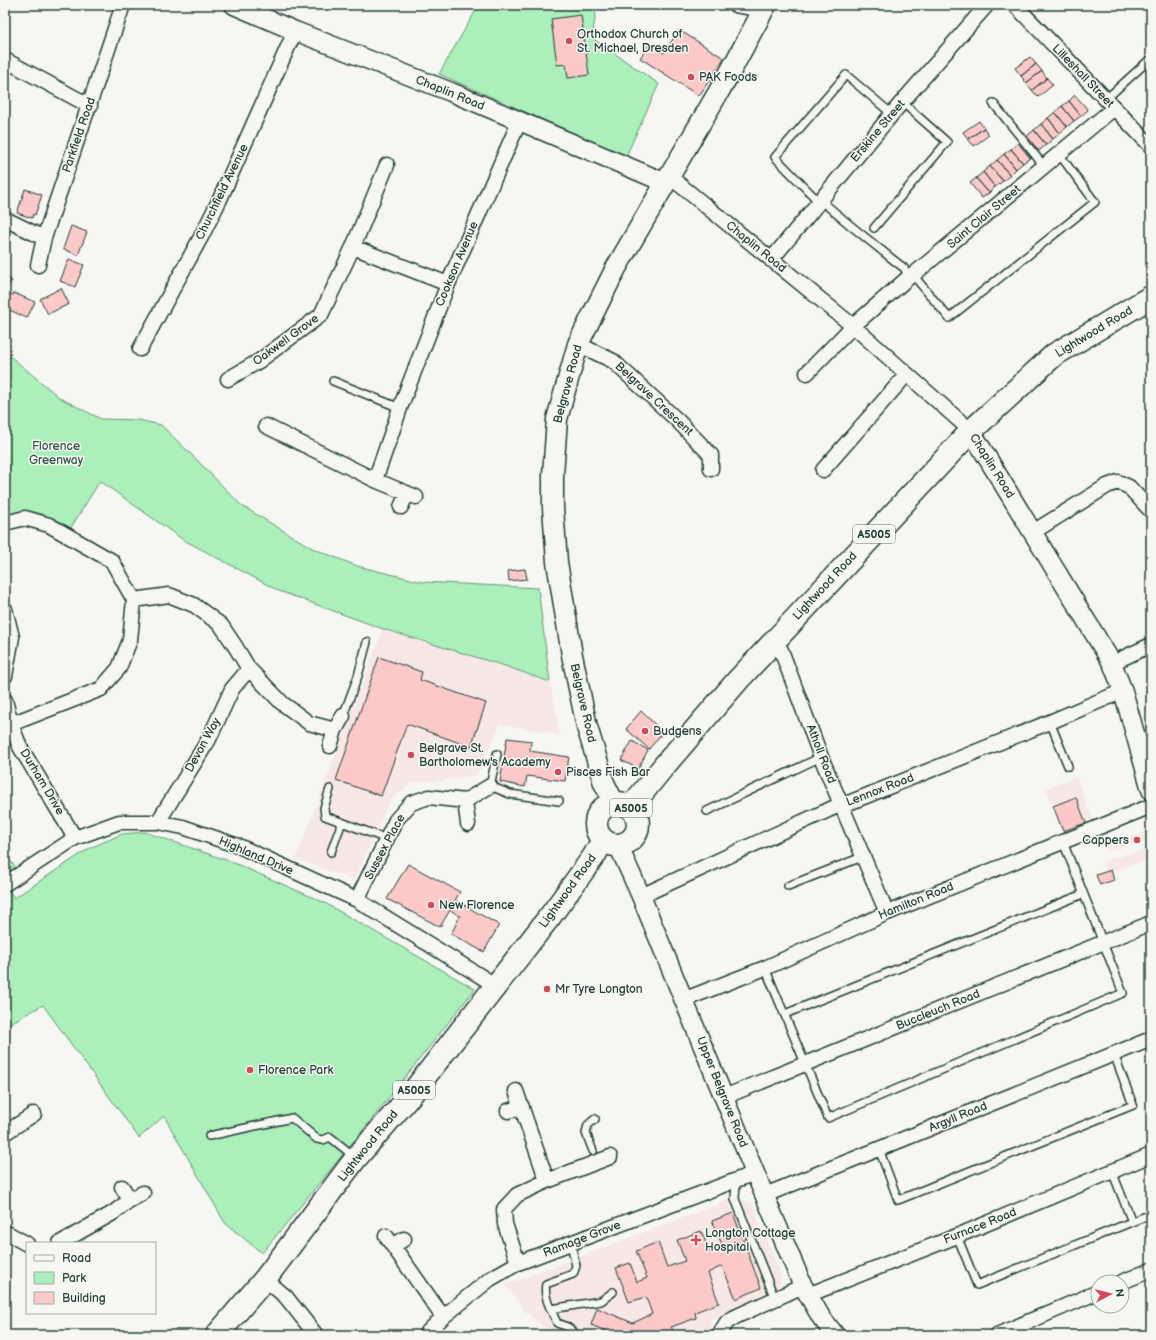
<svg xmlns="http://www.w3.org/2000/svg" width="1156" height="1340" viewBox="0 0 1156 1340" font-family="'Balsamiq Sans',sans-serif">
<style>
.built{fill:#f7e8e5}
.green{fill:#abefba;stroke:#659677}
.building{fill:#fac9c8;stroke:#1f3d34}
.lines{fill:none;stroke-linecap:round;stroke-linejoin:round}
.service-casing{stroke:#1f3d34;stroke-width:10}
.minor-casing{stroke:#1f3d34;stroke-width:17}
.tertiary-casing{stroke:#1f3d34;stroke-width:21}
.secondary-casing{stroke:#1f3d34;stroke-width:23}
.primary-casing{stroke:#1f3d34;stroke-width:25}
.service{stroke:#f6f6f2;stroke-width:7}
.minor{stroke:#f6f6f2;stroke-width:14}
.tertiary{stroke:#f6f6f2;stroke-width:18}
.secondary{stroke:#f6f6f2;stroke-width:20}
.primary{stroke:#f6f6f2;stroke-width:22}
.poi-dot{fill:#d1495b;stroke:#f6f6f2;stroke-width:1.5}
.labels{text-anchor:middle;dominant-baseline:central;stroke-width:3;stroke-linejoin:round;paint-order:stroke}
.shield{fill:#f6f6f2;stroke:#60746d;stroke-width:1}
.shield-label{font-size:11px;font-weight:bold;fill:#1f3d34}
.poi-label{font-size:12px;fill:#1f3d34;stroke:#f6f6f2;text-anchor:start}
.street-label{font-size:12px;fill:#1f3d34;stroke:#f6f6f2}
.park-label{font-size:12px;fill:#345848;stroke:#f6f6f2}
</style>
<rect width="100%" height="100%" fill="#f6f6f2"/>
<filter id="ink" filterUnits="userSpaceOnUse"><feTurbulence type="fractalNoise" baseFrequency=".025" numOctaves="2"/><feDisplacementMap in="SourceGraphic" scale="8" xChannelSelector="R" yChannelSelector="G"/><feConvolveMatrix kernelMatrix="1 2 1 2 8 2 1 2 1" color-interpolation-filters="sRGB"/></filter>
<g filter="url(#ink)">
<path class="built" d="M383,629L505,666L550,682L560,735L500,724L477,775L446,780L412,783L389,802L354,880L296,859Z
M1076,777L1093,820L1063,831L1046,788Z
M1147,832L1149,840L1108,851L1106,843Z
M1151,848V859L1106,872L1103,861Z
M732,1199H740L752,1203L781,1276V1281L776,1292L710,1320L714,1335H554L526,1312L505,1285Z"/>
<path class="green" d="M479,5H597L592,38L659,84L626,156L439,74Z
M5,352L60,398L101,419L138,420L161,425L198,461L242,506L312,548L357,566L423,582L538,588L550,682L505,666L383,629L279,591L182,539L100,481L70,529L50,519L5,517Z
M145,832L232,862L323,902L475,989L376,1114L262,1253L225,1223L164,1116L139,1138L43,1005L5,1026V854L16,868L7,887L14,898L90,848L122,834Z"/>
<path class="building" d="M581,15L589,75L568,78L566,64L557,65L551,19Z
M679,30L724,58L699,96L640,58L649,44L664,53Z
M1030,57L1036,64L1021,76L1015,68Z
M1036,64L1042,71L1026,83L1021,76Z
M1042,71L1047,78L1032,90L1026,83Z
M1047,78L1053,85L1038,97L1032,90Z
M1075,95L1088,110L1081,116L1069,101Z
M1069,101L1081,116L1074,121L1062,106Z
M1062,106L1074,121L1067,127L1055,112Z
M1055,112L1067,127L1060,133L1048,118Z
M1048,118L1060,133L1053,139L1041,124Z
M979,121L984,128L968,139L963,132Z
M1041,124L1053,139L1046,145L1034,130Z
M984,128L989,135L974,146L968,139Z
M1034,130L1046,145L1039,151L1027,136Z
M1018,143L1030,158L1023,163L1011,149Z
M1011,149L1023,163L1016,169L1004,154Z
M1004,154L1016,169L1010,175L997,160Z
M997,160L1010,175L1003,181L990,166Z
M990,166L1003,181L995,187L983,172Z
M983,172L995,187L989,193L976,178Z
M976,178L989,193L982,198L970,183Z
M25,189L42,195L35,215L33,214L32,218L17,213Z
M71,226L87,232L78,255L63,249Z
M69,259L84,265L75,287L60,281Z
M5,275L12,281L5,289Z
M61,288L69,304L48,314L40,299Z
M8,293L13,295L14,293L35,302L27,318L5,308V299Z
M525,569L527,579L509,581L508,571Z
M379,657L422,672L420,680L486,703L471,747L407,724L381,796L336,780Z
M641,711L663,732L649,749L626,729Z
M507,738L531,741L530,751L569,757L565,781L527,776L525,787L500,782Z
M632,741L648,750L638,769L621,760Z
M1076,797L1086,823L1063,831L1053,806Z
M408,864L460,892L455,900L499,925L484,952L451,934L460,916L450,910L440,927L387,899Z
M1111,870L1114,880L1100,885L1096,875Z
M733,1213L761,1288L736,1299L722,1266L708,1273L719,1303L695,1312L696,1318L671,1327L674,1332L672,1335H616L591,1325L597,1308L633,1323L652,1314L646,1297L629,1302L616,1268L630,1263L637,1282L647,1278L636,1251L658,1242L667,1267L685,1261L677,1240L701,1231L710,1252L723,1247L712,1221Z"/>
<g class="lines">
<defs>
<path id="service" d="M1106,99L1148,61L1151,65
M993,103L1044,166
M892,114L846,75L775,157L819,202L825,204L850,225L891,258L904,268L909,277
M874,228L947,142L902,102
M913,275L949,318L1095,202L1059,154
M333,381L400,408
M343,716L358,676L367,642
M1050,722L1068,766
M497,754L490,786L510,794L559,801
M330,789L324,808L325,816L387,839
M707,811L821,757
M331,852L342,822
M788,886L862,857
M765,968L828,1118L1123,993L1063,842
M785,1014L1083,894
M209,1136L292,1118L317,1139L323,1140L330,1137L355,1157
M879,1149L898,1200L1133,1105L1114,1054
M593,1151L586,1133L588,1125L595,1119
M1112,1171L1132,1222
M736,1181L735,1199L775,1299
M957,1236L977,1285L1151,1214
M571,1244L576,1266L573,1274L546,1284C543,1298 552,1311 557,1323C566,1326 571,1328 576,1335
M551,1309L601,1301L613,1292"/>
<path id="minor" d="M735,5L764,10
M1015,5L1151,146
M5,60L90,106
M669,176L853,326L971,431
M5,219L44,238
M353,247L448,284
M771,260L902,102L987,5
M38,265L44,238L123,5
M578,344L613,361L677,420L711,455V469
M140,349L201,237L220,199L295,31
M807,373L853,326L909,277L913,275L1114,108
M228,379L259,361L321,315L353,247L387,165
M266,426L375,480L416,497
M823,470L907,374
M375,480L394,426L400,408L448,284L519,122
M401,507L407,493
M5,523L25,518L49,525L112,561L134,600L130,640L119,668L101,689L11,724
M1033,532L1107,486L1118,482L1129,487L1151,511
M134,600L169,595L194,605L221,625L235,646L249,669L282,703L309,723L335,730
M5,609L12,637L5,676
M772,642L781,650L821,757L887,913
M1112,663L1151,645
M5,700L11,724L20,747L75,838
M330,746L335,730L343,716
M465,801L490,786
M158,822L209,739L232,689L249,669
M5,884L75,838L119,822H158L183,827L241,847L357,900L495,985
M641,896L835,807L846,804L1050,722L1123,691
M357,900L396,820L411,803L429,797L465,801L468,824
M683,1000L765,968L887,913L1151,806
M516,1091L547,1181
M724,1097L1151,923
M508,1111L522,1107
M5,1133L34,1114
M122,1187L130,1200
M765,1195L1151,1039
M5,1232L27,1244
M386,1236L443,1317
M60,1243L113,1213L130,1200L143,1193
M393,1246L404,1239
M518,1263L505,1224L504,1209L517,1195L547,1181L610,1157
M265,1279L286,1297L316,1335
M1122,1282L1151,1270
M808,1295L957,1236L1151,1155
M425,1335L443,1317L490,1279L518,1263L755,1173
M719,1335L727,1322L735,1317L803,1286
M997,1335L1098,1292"/>
<path id="tertiary" d="M234,5L295,31L451,92L666,183
M971,431L1112,663L1123,691L1151,790
M618,845L641,896L755,1173L803,1286L821,1317L835,1335"/>
<path id="secondary" d="M614,803L604,783L587,727L572,655L557,562L553,508V475L557,419L578,344L616,268L729,74L766,5"/>
<path id="primary" d="M596 824a21 21 0 1 1 42 0a21 21 0 1 1-42 0Z
M630,808L664,766L738,680L971,431L1054,355L1151,297
M217,1335L265,1279L356,1158L409,1097L551,915L594,856L603,840"/>
</defs>
<use href="#service" class="service-casing"/>
<use href="#minor" class="minor-casing"/>
<use href="#tertiary" class="tertiary-casing"/>
<use href="#secondary" class="secondary-casing"/>
<use href="#primary" class="primary-casing"/>
<use href="#service" class="service"/>
<use href="#minor" class="minor"/>
<use href="#tertiary" class="tertiary"/>
<use href="#secondary" class="secondary"/>
<use href="#primary" class="primary"/>
</g>
</g>
<g class="poi-dot">
<circle cx="569" cy="41" r="4"/>
<circle cx="691" cy="77" r="4"/>
<circle cx="645" cy="731" r="4"/>
<circle cx="411" cy="755" r="4"/>
<circle cx="558" cy="772" r="4"/>
<circle cx="1137" cy="840" r="4"/>
<circle cx="431" cy="905" r="4"/>
<circle cx="547" cy="989" r="4"/>
<circle cx="250" cy="1070" r="4"/>
<path d="M694 1234h4v4h4v4h-4v4h-4v-4h-4v-4h4z"/>
</g>
<g class="labels">
<g class="shield">
<rect x="853" y="525" width="42" height="18" rx="3"/>
<rect x="610" y="799" width="42" height="18" rx="3"/>
<rect x="393" y="1081" width="42" height="18" rx="3"/>
</g>
<g class="shield-label">
<text x="874" y="534">A5005</text>
<text x="631" y="808">A5005</text>
<text x="414" y="1090">A5005</text>
</g>
<g class="poi-label">
<text x="577" y="34">Orthodox Church of<tspan x="577" dy="14">St. Michael, Dresden</tspan></text>
<text x="699" y="77">PAK Foods</text>
<text x="653" y="731">Budgens</text>
<text x="419" y="748">Belgrave St.<tspan x="419" dy="14">Bartholomew's Academy</tspan></text>
<text x="566" y="772">Pisces Fish Bar</text>
<text x="1129" y="840" text-anchor="end">Cappers</text>
<text x="439" y="905">New Florence</text>
<text x="555" y="989">Mr Tyre Longton</text>
<text x="258" y="1070">Florence Park</text>
<text x="705" y="1233">Longton Cottage<tspan x="705" dy="14">Hospital</tspan></text>
</g>
<g class="street-label">
<text transform="translate(1083 76) rotate(46)">Lilleshall Street</text>
<text transform="translate(450 93) rotate(22)">Chaplin Road</text>
<text transform="translate(878 131) rotate(-50)">Erskine Street</text>
<text transform="translate(79 135) rotate(-71)">Parkfield Road</text>
<text transform="translate(222 192) rotate(-64)">Churchfield Avenue</text>
<text transform="translate(984 217) rotate(-40)">Saint Clair Street</text>
<text transform="translate(756 247) rotate(39)">Chaplin Road</text>
<text transform="translate(457 264) rotate(-67)">Cookson Avenue</text>
<text transform="translate(1094 332) rotate(-31)">Lightwood Road</text>
<text transform="translate(286 340) rotate(-36)">Oakwell Grove</text>
<text transform="translate(568 384) rotate(-75)">Belgrave Road</text>
<text transform="translate(654 399) rotate(43)">Belgrave Crescent</text>
<text transform="translate(992 466) rotate(58)">Chaplin Road</text>
<text transform="translate(825 586) rotate(-47)">Lightwood Road</text>
<text transform="translate(583 703) rotate(77)">Belgrave Road</text>
<text transform="translate(203 745) rotate(-61)">Devon Way</text>
<text transform="translate(821 754) rotate(69)">Atholl Road</text>
<text transform="translate(42 782) rotate(59)">Durham Drive</text>
<text transform="translate(880 790) rotate(-21)">Lennox Road</text>
<text transform="translate(385 847) rotate(-62)">Sussex Place</text>
<text transform="translate(256 856) rotate(23)">Highland Drive</text>
<text transform="translate(568 891) rotate(-54)">Lightwood Road</text>
<text transform="translate(916 901) rotate(-22)">Hamilton Road</text>
<text transform="translate(938 1010) rotate(-22)">Buccleuch Road</text>
<text transform="translate(722 1092) rotate(68)">Upper Belgrave Road</text>
<text transform="translate(958 1117) rotate(-22)">Argyll Road</text>
<text transform="translate(368 1146) rotate(-51)">Lightwood Road</text>
<text transform="translate(980 1226) rotate(-22)">Furnace Road</text>
<text transform="translate(582 1239) rotate(-21)">Ramage Grove</text>
</g>
<g class="park-label">
<text x="56" y="446">Florence<tspan x="56" dy="14">Greenway</tspan></text>
</g>
</g>
<rect width="1156" height="1340" fill="none" stroke="#f6f6f2" stroke-width="20"/>
<rect x="10" y="10" width="1136" height="1320" fill="none" stroke="#1f3d34" stroke-width="1.5" filter="url(#ink)"/>
<rect x="26" y="1242" width="130" height="72" fill="#f6f6f2" stroke="#a0aca6"/>
<rect x="34" y="1255" width="20" height="6" fill="#f6f6f2" stroke="#a0aca6"/>
<text x="62" y="1262" font-size="12" fill="#1f3d34">Road</text>
<rect x="34" y="1272" width="20" height="12" fill="#abefba" stroke="#a0aca6"/>
<text x="62" y="1282" font-size="12" fill="#1f3d34">Park</text>
<rect x="34" y="1292" width="20" height="12" fill="#fac9c8" stroke="#a0aca6"/>
<text x="62" y="1302" font-size="12" fill="#1f3d34">Building</text>
<g transform="translate(1110 1294) rotate(83)"><circle r="19" fill="#f6f6f2" stroke="#a0aca6"/>
<path d="M0-3L7 15L0 10L-7 15Z" fill="#d1495b"/>
<text y="-6" font-size="11" font-weight="bold" text-anchor="middle" fill="#1f3d34">N</text>
</g>
</svg>
